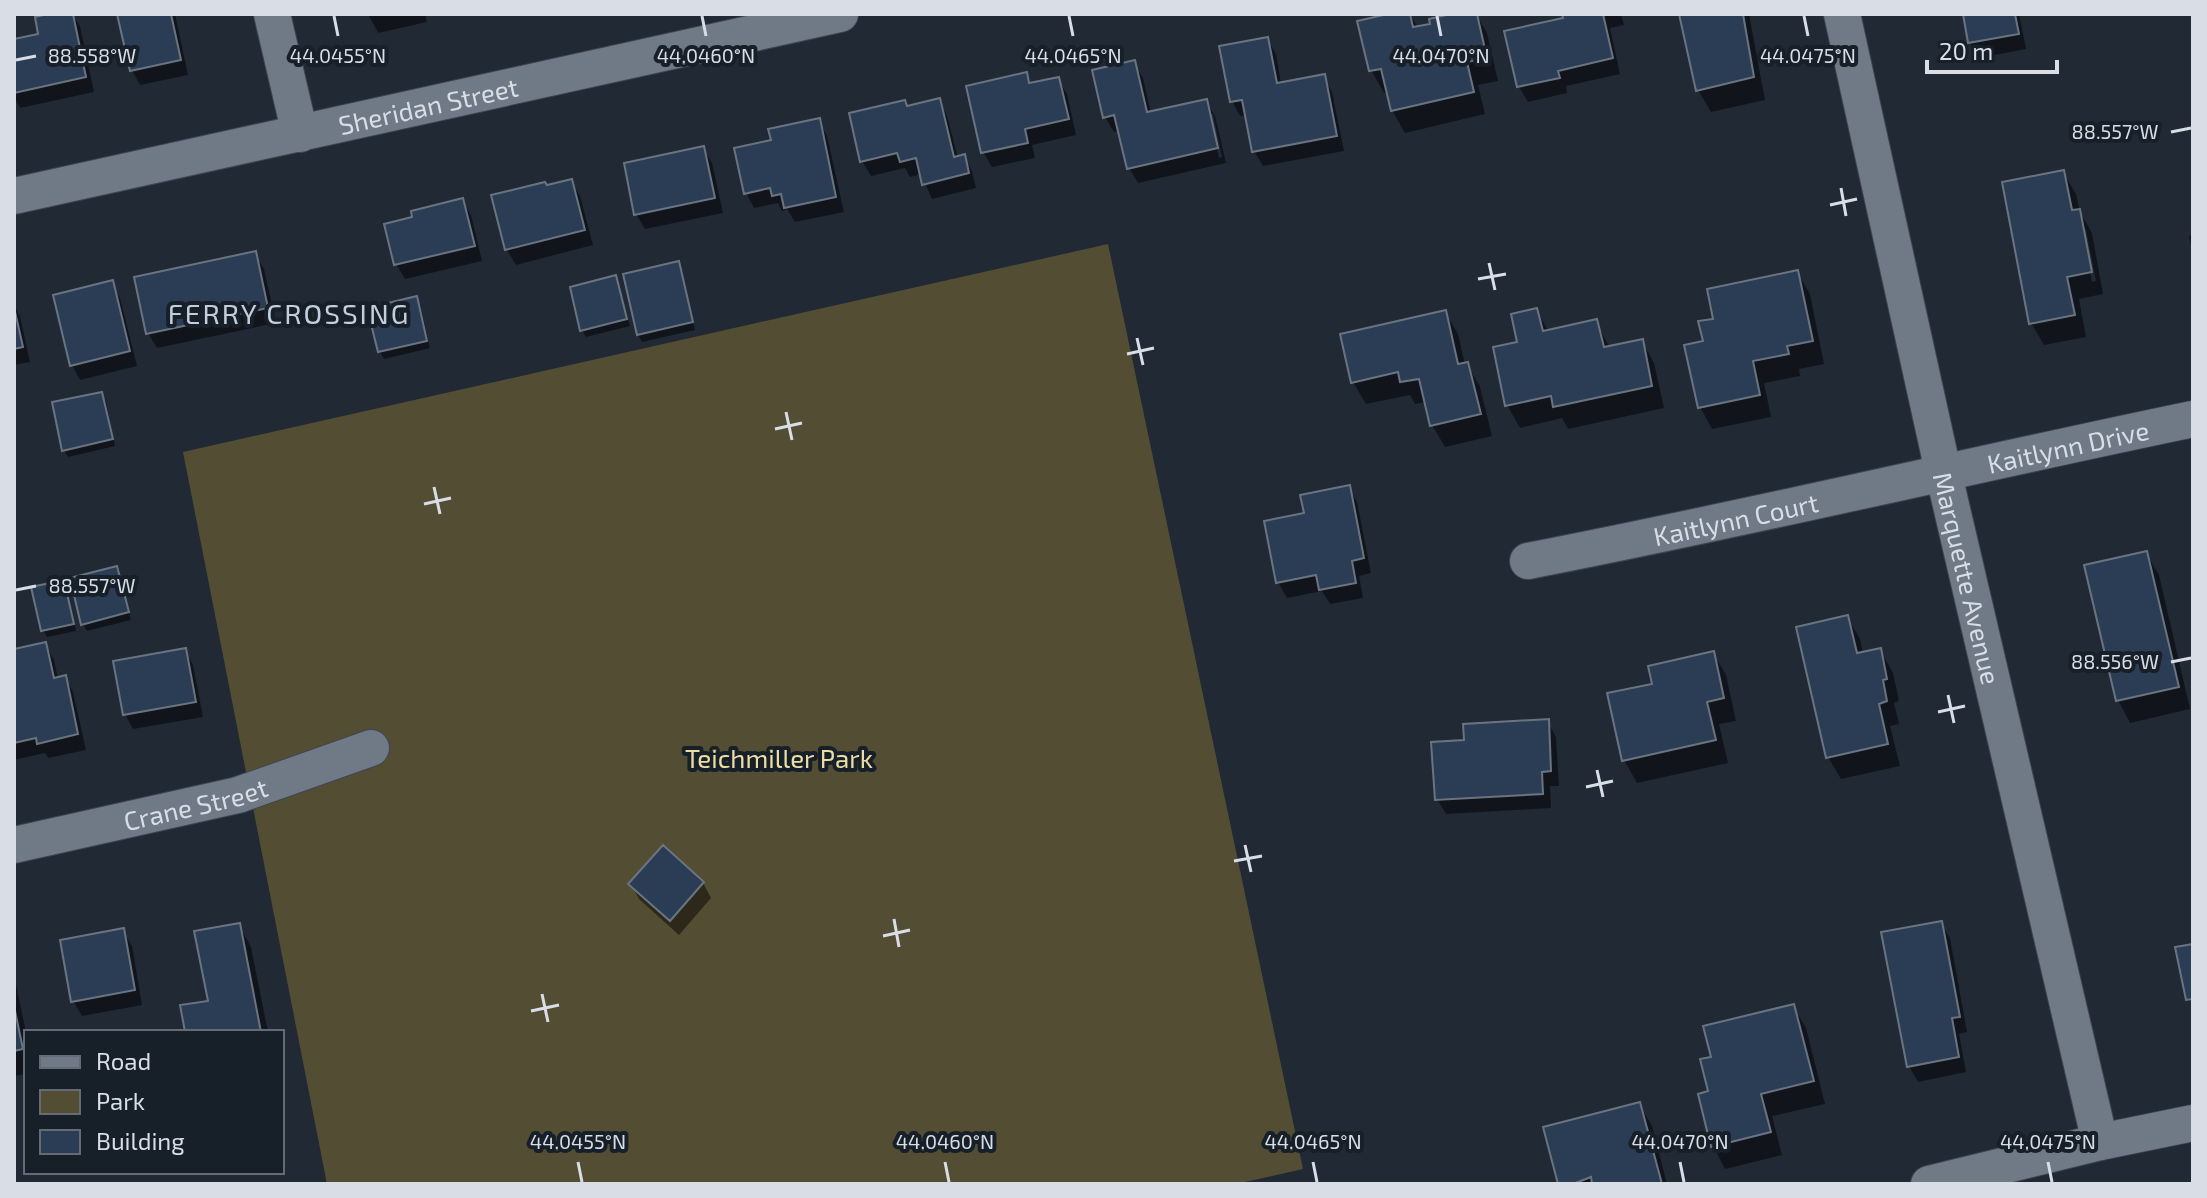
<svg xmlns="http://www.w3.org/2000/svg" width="2207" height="1198" viewBox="0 0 2207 1198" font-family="'Exo 2',sans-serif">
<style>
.green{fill:#534d33}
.shadow{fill:#0007;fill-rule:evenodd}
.building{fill:#2b3d55;stroke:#6a7480;stroke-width:2}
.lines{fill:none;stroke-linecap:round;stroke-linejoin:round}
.minor-casing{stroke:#404650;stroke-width:38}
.minor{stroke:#707a87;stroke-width:36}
.ticks{fill:none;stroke:#d9dee6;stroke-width:3}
.labels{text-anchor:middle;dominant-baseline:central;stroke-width:8;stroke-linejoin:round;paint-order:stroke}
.street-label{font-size:26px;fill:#d9dee6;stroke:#171f29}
.park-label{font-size:26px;fill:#ecdea3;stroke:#171f29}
.neighbourhood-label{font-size:28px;letter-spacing:2px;fill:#c3cedd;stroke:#171f29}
.ticks-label{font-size:20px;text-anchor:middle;fill:#d9dee6;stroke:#171f29;stroke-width:8;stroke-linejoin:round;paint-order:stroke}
</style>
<rect width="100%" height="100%" fill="#202934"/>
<path class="green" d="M1108,244L1303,1169L1236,1184H327L183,452Z"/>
<path class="shadow" d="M59,14H72L80,26L94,92L20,108L14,97V41L41,35Z
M119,14H175L188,75L140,85L132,70Z
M368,14H425L427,22L378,33Z
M1397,14H1410L1418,28L1459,14H1476L1487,33L1498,81L1478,85L1485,114L1405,133L1392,110L1388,92L1384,93L1371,70Z
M1565,14H1621L1624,25L1610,28L1620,74L1566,86L1567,93L1528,102L1519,87L1566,19Z
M1681,14H1749L1765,100L1711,112L1698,90Z
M1965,14H2019L2026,49L1979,58L1970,43Z
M1267,39L1276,54L1281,84L1324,76L1332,92L1344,151L1263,166L1254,151L1247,115L1240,116L1232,101Z
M1134,63L1143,78L1151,114L1206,101L1215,116L1226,163L1138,183L1129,168L1120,131L1114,132L1105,117ZM1209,114H1213L1222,157L1219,158Z
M1026,75L1032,85L1058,79L1067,94L1076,135L1032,145L1035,158L992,167L983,152Z
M939,100L947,116L958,158L964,156L972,171L976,188L932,199L921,174L910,177L905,168L871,176L862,161L907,107Z
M819,121L827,136L844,212L795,222L787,209L782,211L778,203L754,208L746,193L773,142Z
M703,148L712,163L723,213L645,229L636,214Z
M2063,172L2076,194L2080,212L2092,233L2103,294L2079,299L2086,337L2044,345L2031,323ZM2081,225L2086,230L2096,281L2092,282Z
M571,181L580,196L593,245L516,265L507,250L493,197Z
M462,200L471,215L482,261L405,279L396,264L414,218Z
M2193,235V254L2189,236Z
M255,254L264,269L276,323L157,348L148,333Z
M678,263L682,270L695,330L642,342L638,335L625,275Z
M1797,272L1810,294L1824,364L1799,369L1800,376L1764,383L1771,417L1712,429L1700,407L1705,343L1715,320Z
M615,277L630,326L586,337L582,330Z
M112,283L120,298L137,366L80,380L72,365Z
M416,298L420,305L430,348L384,359L380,352Z
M14,306L20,316L30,362L14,365Z
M1536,310L1549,332L1596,322L1610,348L1642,341L1654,363L1664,408L1568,429L1562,418L1520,428L1507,405L1495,348L1519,343Z
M1445,312L1458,334L1465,365L1467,364L1480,387L1492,436L1445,447L1432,425L1426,402L1415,404L1410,395L1366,404L1353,382Z
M101,394L106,401L115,446L68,457L64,450Z
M1349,487L1357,502L1371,573L1359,576L1363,598L1330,604L1322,591L1287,598L1278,582L1306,515Z
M2146,553L2159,575L2190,709L2130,723L2118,700Z
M116,569L131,620L87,631L83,624Z
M63,582L67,589L76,631L47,637L43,630Z
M1847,617L1860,639L1863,654L1880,650L1893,673L1899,701L1894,703L1899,724L1890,726L1900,766L1841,779L1828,757Z
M45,644L54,660L58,679L65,677L73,692L86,750L48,758L45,753L14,760V651Z
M185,650L193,665L203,717L133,729L125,714Z
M1713,653L1726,675L1736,721L1719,724L1728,763L1637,783L1624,760L1654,685Z
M1547,721L1556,737L1559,786H1550L1551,808L1446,814L1437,799L1466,742Z
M703,883L711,898L679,935L639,899L631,884Z
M1941,923L1950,938L1967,1032L1959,1034L1966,1072L1918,1082L1909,1066Z
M239,925L251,947L268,1032H187L210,1002Z
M123,931L132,946L142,1005L82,1016L73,1001Z
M14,975L26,1032V1074L14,1076Z
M1793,1006L1806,1028L1825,1104L1772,1116L1782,1155L1725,1169L1713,1146L1710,1092L1713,1058Z
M1639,1104L1652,1126L1667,1184H1560Z"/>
<path class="building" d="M48,14H73L86,77L14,93V39L38,34L35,17Z
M117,14H171L181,60L130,71Z
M1388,14H1410L1413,27L1430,24L1429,19L1451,14H1477L1487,58L1467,62L1474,92L1391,111L1381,69L1369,71L1357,21Z
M1562,14H1603L1613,58L1558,71L1560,78L1517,87L1504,31L1563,18Z
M1679,14H1743L1754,77L1696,91Z
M1963,14H2015L2019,34L1968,43Z
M1268,37L1277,83L1325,74L1337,136L1252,152L1242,100L1230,102L1219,46Z
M1135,60L1147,112L1207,99L1218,148L1127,169L1114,115L1103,118L1092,70Z
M1027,72L1029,83L1059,77L1069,119L1025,129L1028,143L981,153L966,86Z
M940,98L954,157L965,154L969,173L922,185L916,158L900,162L897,153L860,162L849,113L905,100L907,106Z
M820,118L836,197L784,208L781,194L772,196L770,188L744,194L734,148L771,140L768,129Z
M704,146L715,198L634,215L624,163Z
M2064,170L2072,210L2080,209L2092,272L2067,277L2075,315L2029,324L2002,182Z
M572,179L585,230L505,250L491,195L545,182L547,185Z
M463,198L475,246L394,265L384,224L412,217L411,211Z
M256,251L268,308L146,334L134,277Z
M679,261L693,322L637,335L623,274Z
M1798,270L1813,341L1787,346L1789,354L1753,361L1760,395L1698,408L1684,345L1703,341L1698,321L1713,319L1707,289Z
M616,275L627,319L580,331L570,287Z
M113,280L130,351L70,366L53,295Z
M417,296L427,341L378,352L367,308Z
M14,307L23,347L14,349Z
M1537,308L1543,331L1597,319L1604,347L1643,339L1652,386L1553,407L1551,396L1505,406L1493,347L1517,342L1511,314Z
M1446,310L1458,364L1468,362L1481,414L1430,426L1419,379L1400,382L1398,372L1351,383L1340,334Z
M102,392L113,439L62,451L52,402Z
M1350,485L1364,558L1352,561L1356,583L1319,590L1316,575L1276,583L1264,521L1304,513L1300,495Z
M2147,551L2179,687L2116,701L2084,565Z
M117,566L129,612L81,625L70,578Z
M64,580L74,624L41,631L31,587Z
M1848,615L1857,653L1881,648L1887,679L1883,680L1887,701L1879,704L1888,744L1826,758L1796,627Z
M46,642L54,678L66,675L78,734L37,744L36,738L14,743V649Z
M186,648L196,702L123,715L113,661Z
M1714,651L1724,698L1707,702L1716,740L1622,761L1607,693L1652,684L1648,666Z
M1549,719L1551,771L1542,772L1543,794L1435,800L1431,742L1464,740L1463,724Z
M663,845L704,882L670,921L628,884Z
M1942,921L1960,1017L1952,1018L1959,1057L1907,1067L1881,932Z
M240,923L261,1032H185L180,1005L208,1001L194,931Z
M124,928L135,990L71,1002L60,940Z
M2193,944V999L2186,1000L2175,947Z
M1794,1004L1814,1081L1761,1094L1771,1132L1711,1147L1698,1094L1708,1091L1700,1059L1711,1057L1703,1026Z
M14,1006L23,1049L14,1051Z
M1640,1102L1662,1184H1592L1591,1177L1573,1184H1558L1543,1127Z"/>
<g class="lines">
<defs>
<g id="minor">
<path d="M272,14L300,134"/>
<path id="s1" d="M1842,14L1943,471L2100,1142"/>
<path id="s2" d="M14,196L840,14"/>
<path id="s3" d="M1528,561C1751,518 1971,465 2193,419"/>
<path id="s4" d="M14,845L238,795L371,748"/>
<path d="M1929,1184L2100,1142L2193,1123"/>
</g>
</defs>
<use href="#minor" class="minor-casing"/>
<use href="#minor" class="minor"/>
</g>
<path class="ticks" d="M334,16L338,36M702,16L706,36M1069,16L1073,36M1437,16L1441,36M1804,16L1808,36M16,60L36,56M2171,132L2191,128M1841,188L1846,216M1830,205L1857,199M1489,263L1495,290M1478,279L1506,274M1137,338L1143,365M1127,354L1154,348M786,412L792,440M775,429L802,423M434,487L440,514M424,504L451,498M16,590L36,586M2171,662L2191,658M1948,695L1954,723M1938,712L1965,706M1597,770L1603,797M1586,787L1613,781M1245,845L1251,872M1234,861L1262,856M894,919L899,947M883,936L910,930M542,994L548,1022M531,1011L559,1005M578,1162L582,1182M945,1162L949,1182M1313,1162L1317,1182M1680,1162L1684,1182M2048,1162L2052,1182"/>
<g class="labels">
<g class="street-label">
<text stroke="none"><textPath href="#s2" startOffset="424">Sheridan Street</textPath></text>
<text stroke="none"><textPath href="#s3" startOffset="552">Kaitlynn Drive</textPath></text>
<text stroke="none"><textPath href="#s3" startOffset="212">Kaitlynn Court</textPath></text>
<text stroke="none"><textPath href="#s1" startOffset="578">Marquette Avenue</textPath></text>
<text stroke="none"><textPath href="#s4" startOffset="186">Crane Street</textPath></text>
</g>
<g class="park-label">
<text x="779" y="757">Teichmiller Park</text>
</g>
<g class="neighbourhood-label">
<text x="289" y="313">FERRY CROSSING</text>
</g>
</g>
<g class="ticks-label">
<text x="338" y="63">44.0455°N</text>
<text x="706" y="63">44.0460°N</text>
<text x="1073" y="63">44.0465°N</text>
<text x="1441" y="63">44.0470°N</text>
<text x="1808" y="63">44.0475°N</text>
<text x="92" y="63">88.558°W</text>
<text x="2115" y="139">88.557°W</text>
<text x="92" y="593">88.557°W</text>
<text x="2115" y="669">88.556°W</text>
<text x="578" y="1149">44.0455°N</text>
<text x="945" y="1149">44.0460°N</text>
<text x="1313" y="1149">44.0465°N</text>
<text x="1680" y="1149">44.0470°N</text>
<text x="2048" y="1149">44.0475°N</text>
</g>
<rect width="2207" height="1198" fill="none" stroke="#d9dee6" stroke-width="32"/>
<rect x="24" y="1030" width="260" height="144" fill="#171f29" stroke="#656b75" stroke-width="2"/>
<rect x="40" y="1056" width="40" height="12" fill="#707a87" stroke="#656b75" stroke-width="2"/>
<text x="96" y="1070" font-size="24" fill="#d9dee6">Road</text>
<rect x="40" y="1090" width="40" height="24" fill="#534d33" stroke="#656b75" stroke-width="2"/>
<text x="96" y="1110" font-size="24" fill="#d9dee6">Park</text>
<rect x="40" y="1130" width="40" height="24" fill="#2b3d55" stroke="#656b75" stroke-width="2"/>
<text x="96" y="1150" font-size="24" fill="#d9dee6">Building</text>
<path d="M1927 60v12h130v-12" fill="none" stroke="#d9dee6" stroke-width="4"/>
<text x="1939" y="60" font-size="24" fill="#d9dee6" stroke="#171f29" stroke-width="6" paint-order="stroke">20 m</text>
</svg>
